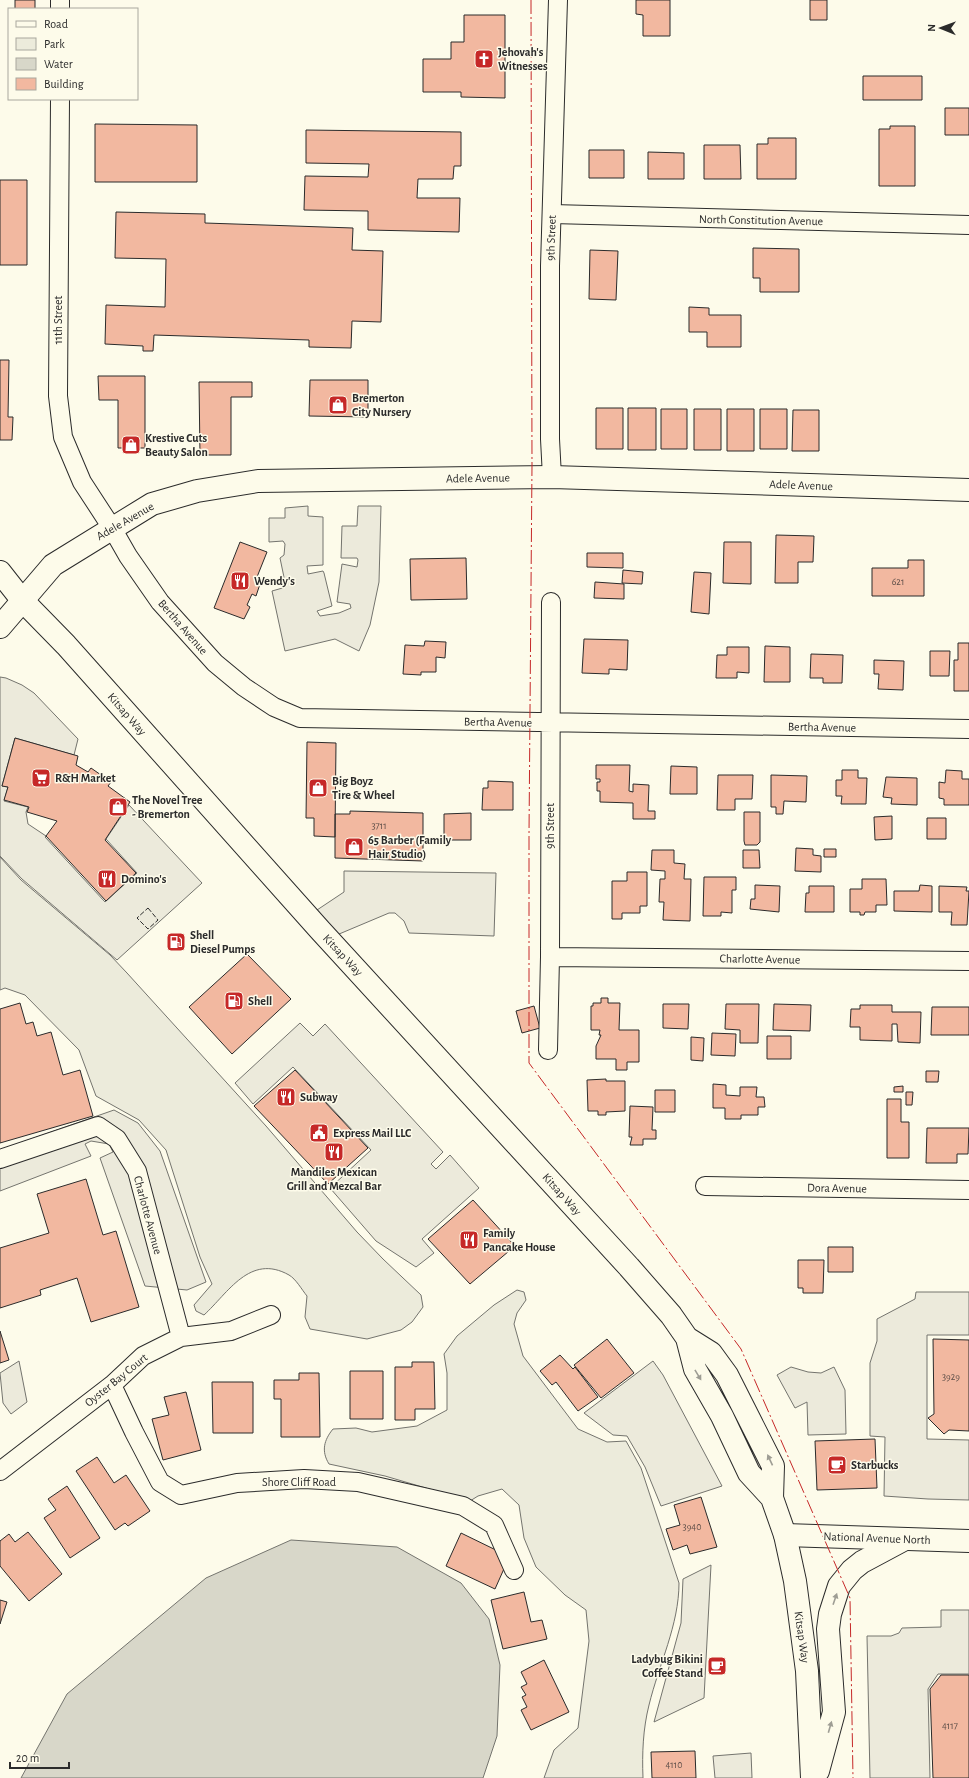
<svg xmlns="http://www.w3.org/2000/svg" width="969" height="1778" viewBox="0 0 969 1778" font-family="'Alegreya Sans',sans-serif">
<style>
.green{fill:#ecebdb;stroke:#74746e}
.parking{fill:#eceadb;stroke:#74746e}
.water{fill:#d8d7c9;stroke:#74746e}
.building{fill:#f2b8a0;stroke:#2b2b2b}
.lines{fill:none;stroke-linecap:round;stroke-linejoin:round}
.street-casing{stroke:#2b2b2b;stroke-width:20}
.secondary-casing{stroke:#2b2b2b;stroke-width:24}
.primary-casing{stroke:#2b2b2b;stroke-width:24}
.street{stroke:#fdfbea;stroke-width:18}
.secondary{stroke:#fdfbea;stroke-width:22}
.primary{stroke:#fdfbea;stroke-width:22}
.fence{stroke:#2b2b2b;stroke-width:1;stroke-dasharray:5 2;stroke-linecap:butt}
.power{stroke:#c62828;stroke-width:1;stroke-dasharray:14 3 2 3;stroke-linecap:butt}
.oneway{fill:#9e9d94}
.labels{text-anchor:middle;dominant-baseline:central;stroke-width:3;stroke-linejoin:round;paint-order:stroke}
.number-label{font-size:10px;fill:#5d4e48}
.poi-label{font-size:12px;font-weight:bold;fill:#2b2b2b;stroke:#fdfbea;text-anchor:start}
.street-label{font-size:12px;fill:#2b2b2b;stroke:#fdfbea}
</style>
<rect width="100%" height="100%" fill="#fdfbea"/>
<path class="green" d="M0,857L21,880L110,955L127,973L266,1126L357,1232L383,1259L421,1295L423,1307L412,1322L401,1330L367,1339L310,1329L305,1317L307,1296C302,1290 296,1279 289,1275C250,1253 228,1293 204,1315L196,1311L194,1305L212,1284L200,1257L166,1150L139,1120L96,1096L79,1050L25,995L5,988L0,990Z
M517,1290L524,1292L526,1300L517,1313L514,1324L523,1356L578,1429L607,1442L626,1441L641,1468L679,1583C679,1625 659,1664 649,1705C643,1729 642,1753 643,1778H544L554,1750L578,1728L589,1641L586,1610L565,1595L536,1567L524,1538L519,1505L502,1489L478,1496L470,1501L385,1476L329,1464C321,1451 324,1440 333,1429L356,1428L372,1432L417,1426L447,1410V1373L444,1354L457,1336L494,1305Z"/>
<path class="parking" d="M308,506V516L323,517V565L307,566L308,574L323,571L324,573L332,606L317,611L320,616L339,613L351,608L350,604L337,602L342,564L357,567L358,560L357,558H341L342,526H357L358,506H381L379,582L370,625L359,651L335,639L285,651L272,591L286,587L280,558L284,555L285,544L283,541L269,542V518H285V508Z
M0,677L6,678L22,685L34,693L78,739L74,755L15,738L2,786L8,787L4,801L28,807L26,812L28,824L46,836L45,837L105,902L137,873L106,839L129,805L202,883L117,960L22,879L0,856Z
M344,871L496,873L494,936L409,933L404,921L395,913H389L332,937L311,914L344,892Z
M300,1023L313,1036L325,1024L443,1152L431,1164L436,1169L450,1155L479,1188L422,1239L434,1253L416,1267L376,1241L330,1188L371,1150L293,1067L253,1104L235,1083Z
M114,1110L138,1123L160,1151L206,1282L187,1290L145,1286L100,1158L113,1152L109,1144L91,1141L85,1144L91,1156L0,1191V1150Z
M916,1292H969V1335H927V1439L969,1440V1500L928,1499L884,1496L885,1437L870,1436V1363L877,1341V1319L915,1299Z
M19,1361L27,1402L11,1414L3,1403L0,1373Z
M653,1361L663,1375L722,1486L661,1506L645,1467L627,1436L613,1435L584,1413Z
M791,1367L808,1372L821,1373L834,1367L845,1390L846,1434L808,1435L807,1402L795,1408L777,1375Z
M711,1565L704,1698L654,1722L681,1623L683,1579Z
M941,1610H969V1674H938L928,1689L930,1778H870L867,1636H891L899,1633L902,1628L941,1627Z
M751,1753L752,1778H715L713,1756Z"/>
<path class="water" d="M291,1540L397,1547L461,1583L489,1619L500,1665L497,1736L483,1778H21L67,1694L206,1578Z"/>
<path class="building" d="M15,0H35V9H15Z
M636,0H670V36H643V15L636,14Z
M810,0H827V20H810Z
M464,15H505V98L461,97V92H423V59H451V42H464Z
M863,76H922V100H863Z
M945,108H969V135H945Z
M95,124L197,125V182H95Z
M890,126H915V186H879V129H890Z
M306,130L461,132V166H454L453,179H418L417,198H460L459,232L368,230V211L304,210L305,176L368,177L369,164L306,163Z
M768,138H796V179H757V144H768Z
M704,145H740L741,179H704Z
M589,150H624V178H589Z
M648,152L684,153V179H648Z
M0,180H27V265H0Z
M116,212L205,214V223L353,228L352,250L383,251L381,322L352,321L351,348L309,347V340L154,335L153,351H143V346L105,344L106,305L165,307L166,259L115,258Z
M753,248L799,249V292H760V278H753Z
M590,250L618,251L616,300L589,299Z
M689,307L709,308V315H741V347H707V332H689Z
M0,360H9L8,417H13L12,440H0Z
M98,376H145V448H118V400H99Z
M310,380H368V417L309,416Z
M199,382H252V397H231V455H200Z
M596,408H623V449H596Z
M628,408H656V450H628Z
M661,409H687V449H661Z
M694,409H721V450H694Z
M727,409H754V451H727Z
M760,409H787V449H760Z
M793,410H819V451H792Z
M776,535L814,536L813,562H798V583H775Z
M240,542L267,552L255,582L260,584L256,596L252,594L247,605L250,607L244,619L214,608Z
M724,542H751V584L723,583Z
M587,553H623V568L587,567Z
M466,558L467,599L411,600L410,559Z
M908,560H924V596H872V568H908Z
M623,570L643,572L642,584L622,583Z
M694,572L711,573L709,614L691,612Z
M595,582L624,584V599L594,598Z
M584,639L628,640L627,670L609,669V674L582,673Z
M425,641L446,642L445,658L436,657V672H421V675L403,674L405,645L424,646Z
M958,643H969V691H954V660H958Z
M765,646L790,647V682H764Z
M727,647H749V673L737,672V678H716L717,655H727Z
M930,651H950L949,676H930Z
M811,654L843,655L842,683H823V678H810Z
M874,660L904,661L903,690L878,689L879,674H874Z
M15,738L78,756L76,765L88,772L91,768L111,782L108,786L130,802L105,840L136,873L106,901L46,836L57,821L27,812L29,807L4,800L8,787L2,786Z
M307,742L336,743L335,837L314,836V818H306Z
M596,765H630L629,791L633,792V784L649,785L648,811H655V819H633V803L600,802V791H597V782H600V779H596Z
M671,766L697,767V794H670Z
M842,770H858V778H867L866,804H841L842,796H836V780H842Z
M946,770L962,771V779H969V805H944V799L939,798V782L945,783Z
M718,775H753L752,799H735V810H717Z
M771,775L807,776L806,802L784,801L783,814H776V807H771Z
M886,777L917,778V805L891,804L892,798L883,797Z
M488,781L513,782V810H482L483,788H488Z
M350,811L423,813V861L335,858V814H350Z
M744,812H760V842L757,845H745L744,841Z
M471,813V840H444V814Z
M892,816V839L875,840L874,817Z
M927,818H946V839H927Z
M796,848L813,849V855L821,856V872L795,871Z
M824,849H836V857H824Z
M652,850H674V863L685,864L684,879H691L690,921L663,920L664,902H659L660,879H665V871L651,870Z
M743,850H759L760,868H743Z
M627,872H647V906H640V913H622V919H612V881H627Z
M704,877H736V890H732V913L721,912V916H703Z
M862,879H886L887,905H876V912H865L864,915H860V912H850V889H862Z
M755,885L780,886L779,912L750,909L751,899H755Z
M920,885L932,886V912L894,911V891H919Z
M809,886H834V912H805L806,893H809Z
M939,886L967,887L966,891H969L967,925H951L952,912H939Z
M247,954L291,999L232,1054L189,1007Z
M601,998H608V1003H620L619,1030H639V1062H627V1070H616V1059H596V1046L601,1035H599L600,1030H591V1006H593V1003H601Z
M20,1003L26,1024L33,1022L37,1036L51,1032L63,1075L80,1070L93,1116L0,1143V1009Z
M663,1004H689L688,1029L663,1028Z
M726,1004H759L758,1043H740V1030L725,1029Z
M774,1004L811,1005L810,1031L773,1030Z
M860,1005H892V1012H921L920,1043L898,1042L897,1024H892V1041L860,1040V1027H850L851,1009H860Z
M534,1006L540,1028L522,1033L516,1011Z
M932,1007H969V1035H931Z
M712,1033L736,1034L735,1056L711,1055Z
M767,1036H791V1059H767Z
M691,1037L704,1038L703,1061L691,1060Z
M295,1070L368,1148L328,1184L254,1106Z
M926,1071H939L938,1082H926Z
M606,1079V1081H625V1111L606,1112V1115H598V1111H588L587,1080Z
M713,1084L726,1085V1095L740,1096V1087H757L756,1097H764L765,1107H758V1115H741V1119H725V1108H713Z
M903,1086V1092H894V1087Z
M655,1090H675V1112H655Z
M906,1092H913L912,1105H906Z
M887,1099H901V1122H909V1158H887Z
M630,1106L653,1107L652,1130H656V1139H643V1145H630L632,1137H629Z
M927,1128H969L968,1154H957V1163H926Z
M86,1179L103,1235L116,1231L139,1307L91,1322L77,1278L40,1290L41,1295L0,1308V1248L49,1233L37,1194Z
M473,1200L515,1246L470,1284L428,1239Z
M828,1247H853V1272H828Z
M798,1260H824L823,1293H803V1288H798Z
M0,1331L9,1360L0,1363Z
M607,1339L634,1373L601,1398L574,1365Z
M933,1339L969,1340V1431L949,1430L944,1434L928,1418L934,1414Z
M560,1355L573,1369L575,1367L598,1397L578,1411L556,1382L552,1385L540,1371Z
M412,1362H434L435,1409H415V1420H395V1367H412Z
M350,1371H383V1419H350Z
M299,1373H319L320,1437H281V1399H274V1380H299Z
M212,1382H253V1433H213Z
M186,1392L201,1450L163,1460L152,1419L169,1415L164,1397Z
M875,1439L877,1488L817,1490L815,1441Z
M97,1457L114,1483L126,1475L150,1511L128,1526L125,1523L115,1530L76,1471Z
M67,1486L100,1538L70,1558L44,1518L56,1510L48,1499Z
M701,1497L717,1547L690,1554L687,1545L673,1550L666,1529L680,1525L674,1505Z
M28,1532L62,1574L29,1601L0,1566V1541L9,1534L15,1542Z
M461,1533L500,1552L498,1557L507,1562L495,1589L446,1566Z
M524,1592L531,1622L542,1620L547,1639L503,1649L491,1600Z
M0,1600L7,1602L0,1624Z
M722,1658L723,1673H712L711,1659Z
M544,1660L569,1712L531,1730L521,1710L527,1707L522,1697L526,1695L521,1687L527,1684L521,1672Z
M941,1675H969V1778H933L930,1689Z
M695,1751L696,1778H652L651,1752Z"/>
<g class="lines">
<defs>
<path id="street" d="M60,9V0
M60,99L58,396L63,437L82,482L112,528L128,556L160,602L215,663L244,687L274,707L300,718L969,729
M552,214L969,225
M552,477L550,439V266L558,0
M550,957L969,961
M548,1050L550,957L551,602
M0,1159L98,1126L117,1139L137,1171L181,1337
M705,1186L969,1190
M112,1385L134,1432L160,1482L181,1495L237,1483L304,1479L358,1482L463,1506L494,1525L514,1570
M0,1471L112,1385L143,1356L181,1337L231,1331L271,1315"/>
<path id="secondary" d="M0,627L53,565L152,504L197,491L258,481L552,477L969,490
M785,1535L969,1541"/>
<path id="primary" d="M0,572L22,600L66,645L320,930L629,1267L671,1315L687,1338L711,1353L727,1375L773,1466L772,1498
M687,1338L695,1369L722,1416L749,1473L772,1498L785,1535L795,1581L807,1671L812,1778
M818,1771L834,1712L828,1629L830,1614L839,1586L852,1570L862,1562L905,1539"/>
</defs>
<use href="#street" class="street-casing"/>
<use href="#secondary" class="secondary-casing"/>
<use href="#primary" class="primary-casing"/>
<use href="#street" class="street"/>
<use href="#secondary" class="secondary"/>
<use href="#primary" class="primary"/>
<path class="fence" d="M148,908L158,920L148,929L137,918Z"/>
<path class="power" d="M531,0L532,465L529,835V1063L741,1349L850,1598L853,1778"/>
</g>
<defs><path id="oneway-solid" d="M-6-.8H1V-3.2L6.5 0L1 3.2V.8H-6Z"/></defs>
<g class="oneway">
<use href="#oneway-solid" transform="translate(698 1375) rotate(59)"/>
<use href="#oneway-solid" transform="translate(770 1460) rotate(-115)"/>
<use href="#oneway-solid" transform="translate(835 1599) rotate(-71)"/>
<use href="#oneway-solid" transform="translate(830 1727) rotate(-74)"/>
</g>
<defs>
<symbol id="church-square" viewBox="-11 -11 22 22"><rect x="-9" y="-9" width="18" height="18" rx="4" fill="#c62828" stroke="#fdfbea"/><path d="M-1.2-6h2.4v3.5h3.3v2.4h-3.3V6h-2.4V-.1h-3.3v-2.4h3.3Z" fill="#fff"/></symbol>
<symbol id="shop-square" viewBox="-11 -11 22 22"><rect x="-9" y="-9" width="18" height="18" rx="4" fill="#c62828" stroke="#fdfbea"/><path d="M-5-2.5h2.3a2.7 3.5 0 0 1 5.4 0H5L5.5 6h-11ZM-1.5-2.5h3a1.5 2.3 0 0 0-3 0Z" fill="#fff"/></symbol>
<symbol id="restaurant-square" viewBox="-11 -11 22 22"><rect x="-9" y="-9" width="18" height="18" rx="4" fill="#c62828" stroke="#fdfbea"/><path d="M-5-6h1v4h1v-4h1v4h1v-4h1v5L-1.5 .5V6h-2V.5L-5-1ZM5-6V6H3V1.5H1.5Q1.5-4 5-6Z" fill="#fff"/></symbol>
<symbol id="supermarket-square" viewBox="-11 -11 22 22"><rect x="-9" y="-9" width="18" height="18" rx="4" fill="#c62828" stroke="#fdfbea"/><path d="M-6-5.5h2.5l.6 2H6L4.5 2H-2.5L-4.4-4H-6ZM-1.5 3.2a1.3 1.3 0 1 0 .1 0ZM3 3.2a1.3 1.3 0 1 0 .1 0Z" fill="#fff"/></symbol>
<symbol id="fuel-square" viewBox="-11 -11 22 22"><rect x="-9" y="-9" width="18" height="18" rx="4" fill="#c62828" stroke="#fdfbea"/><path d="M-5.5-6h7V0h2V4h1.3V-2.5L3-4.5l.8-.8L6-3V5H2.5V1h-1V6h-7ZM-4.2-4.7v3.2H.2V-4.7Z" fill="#fff"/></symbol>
<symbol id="civic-square" viewBox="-11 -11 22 22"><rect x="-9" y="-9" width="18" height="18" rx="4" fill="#c62828" stroke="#fdfbea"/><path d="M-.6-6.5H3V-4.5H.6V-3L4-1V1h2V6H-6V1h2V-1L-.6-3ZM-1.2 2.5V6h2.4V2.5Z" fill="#fff"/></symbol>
<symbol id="cafe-square" viewBox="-11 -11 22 22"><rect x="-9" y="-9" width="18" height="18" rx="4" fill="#c62828" stroke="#fdfbea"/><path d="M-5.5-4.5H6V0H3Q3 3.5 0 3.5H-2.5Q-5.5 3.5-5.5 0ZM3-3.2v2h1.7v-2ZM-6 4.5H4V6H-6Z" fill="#fff"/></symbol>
</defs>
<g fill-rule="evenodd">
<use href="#church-square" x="473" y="48" width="22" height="22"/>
<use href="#shop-square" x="327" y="394" width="22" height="22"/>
<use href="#shop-square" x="120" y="434" width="22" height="22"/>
<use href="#restaurant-square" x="229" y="570" width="22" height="22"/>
<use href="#supermarket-square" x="30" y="767" width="22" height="22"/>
<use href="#shop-square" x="307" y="777" width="22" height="22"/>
<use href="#shop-square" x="107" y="796" width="22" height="22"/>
<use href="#shop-square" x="343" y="836" width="22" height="22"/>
<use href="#restaurant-square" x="96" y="868" width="22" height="22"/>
<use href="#fuel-square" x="165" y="931" width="22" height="22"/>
<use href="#fuel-square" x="223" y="990" width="22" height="22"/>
<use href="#restaurant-square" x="275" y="1086" width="22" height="22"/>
<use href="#civic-square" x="308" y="1122" width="22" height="22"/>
<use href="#restaurant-square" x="323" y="1141" width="22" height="22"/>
<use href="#restaurant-square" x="458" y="1229" width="22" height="22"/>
<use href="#cafe-square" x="826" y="1454" width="22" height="22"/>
<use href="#cafe-square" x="706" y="1655" width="22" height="22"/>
</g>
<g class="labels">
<g class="number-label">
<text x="898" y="582">621</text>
<text x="379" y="826">3711</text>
<text x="951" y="1377">3929</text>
<text x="692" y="1527">3940</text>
<text x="950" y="1726">4117</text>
<text x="674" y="1765">4110</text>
</g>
<g class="poi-label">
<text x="498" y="52">Jehovah's<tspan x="498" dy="14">Witnesses</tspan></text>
<text x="352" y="398">Bremerton<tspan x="352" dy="14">City Nursery</tspan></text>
<text x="145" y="438">Krestive Cuts<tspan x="145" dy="14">Beauty Salon</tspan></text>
<text x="254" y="581">Wendy's</text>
<text x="55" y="778">R&amp;H Market</text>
<text x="332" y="781">Big Boyz<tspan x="332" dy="14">Tire &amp; Wheel</tspan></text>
<text x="132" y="800">The Novel Tree<tspan x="132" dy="14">- Bremerton</tspan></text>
<text x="368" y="840">65 Barber (Family<tspan x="368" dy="14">Hair Studio)</tspan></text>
<text x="121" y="879">Domino's</text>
<text x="190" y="935">Shell<tspan x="190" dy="14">Diesel Pumps</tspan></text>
<text x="248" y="1001">Shell</text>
<text x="300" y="1097">Subway</text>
<text x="333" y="1133">Express Mail LLC</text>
<text x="334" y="1172" text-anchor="middle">Mandiles Mexican<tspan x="334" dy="14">Grill and Mezcal Bar</tspan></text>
<text x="483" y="1233">Family<tspan x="483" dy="14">Pancake House</tspan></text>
<text x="851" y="1465">Starbucks</text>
<text x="703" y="1659" text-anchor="end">Ladybug Bikini<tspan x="703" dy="14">Coffee Stand</tspan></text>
</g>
<g class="street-label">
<text transform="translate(761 220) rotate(1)">North Constitution Avenue</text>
<text transform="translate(551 238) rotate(-88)">9th Street</text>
<text transform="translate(58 320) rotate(-90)">11th Street</text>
<text transform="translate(478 478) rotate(-1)">Adele Avenue</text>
<text transform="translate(801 485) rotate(2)">Adele Avenue</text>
<text transform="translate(125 521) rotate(-30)">Adele Avenue</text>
<text transform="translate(183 627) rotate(49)">Bertha Avenue</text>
<text transform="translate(127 714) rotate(49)">Kitsap Way</text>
<text transform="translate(498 722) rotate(1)">Bertha Avenue</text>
<text transform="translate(822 727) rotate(1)">Bertha Avenue</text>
<text transform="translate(550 826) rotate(-90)">9th Street</text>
<text transform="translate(343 955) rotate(47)">Kitsap Way</text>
<text transform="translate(760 959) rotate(1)">Charlotte Avenue</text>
<text transform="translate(837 1188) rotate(1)">Dora Avenue</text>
<text transform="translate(562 1194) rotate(48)">Kitsap Way</text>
<text transform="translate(148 1215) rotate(75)">Charlotte Avenue</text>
<text transform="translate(116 1380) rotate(-39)">Oyster Bay Court</text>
<text x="299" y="1482">Shore Cliff Road</text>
<text transform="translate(877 1538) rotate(2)">National Avenue North</text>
<text transform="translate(802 1637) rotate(82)">Kitsap Way</text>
</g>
</g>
<rect x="8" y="8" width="130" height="92" fill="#fdfbea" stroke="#a9a89e"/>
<rect x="16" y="21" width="20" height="6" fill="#fdfbea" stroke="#a9a89e"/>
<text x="44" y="28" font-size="12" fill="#2b2b2b">Road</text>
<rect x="16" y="38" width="20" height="12" fill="#ecebdb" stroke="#a9a89e"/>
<text x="44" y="48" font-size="12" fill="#2b2b2b">Park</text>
<rect x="16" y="58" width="20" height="12" fill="#d8d7c9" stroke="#a9a89e"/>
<text x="44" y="68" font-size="12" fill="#2b2b2b">Water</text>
<rect x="16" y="78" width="20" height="12" fill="#f2b8a0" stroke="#a9a89e"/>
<text x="44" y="88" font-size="12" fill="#2b2b2b">Building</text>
<g transform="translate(941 28) rotate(271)" stroke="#fdfbea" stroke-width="3" paint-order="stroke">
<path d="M0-3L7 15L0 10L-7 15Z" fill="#2b2b2b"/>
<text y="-6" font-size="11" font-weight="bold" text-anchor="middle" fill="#2b2b2b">N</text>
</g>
<path d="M10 1762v6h59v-6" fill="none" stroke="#2b2b2b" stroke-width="2"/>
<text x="16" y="1762" font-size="12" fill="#2b2b2b" stroke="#fdfbea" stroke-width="3" paint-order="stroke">20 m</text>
</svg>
